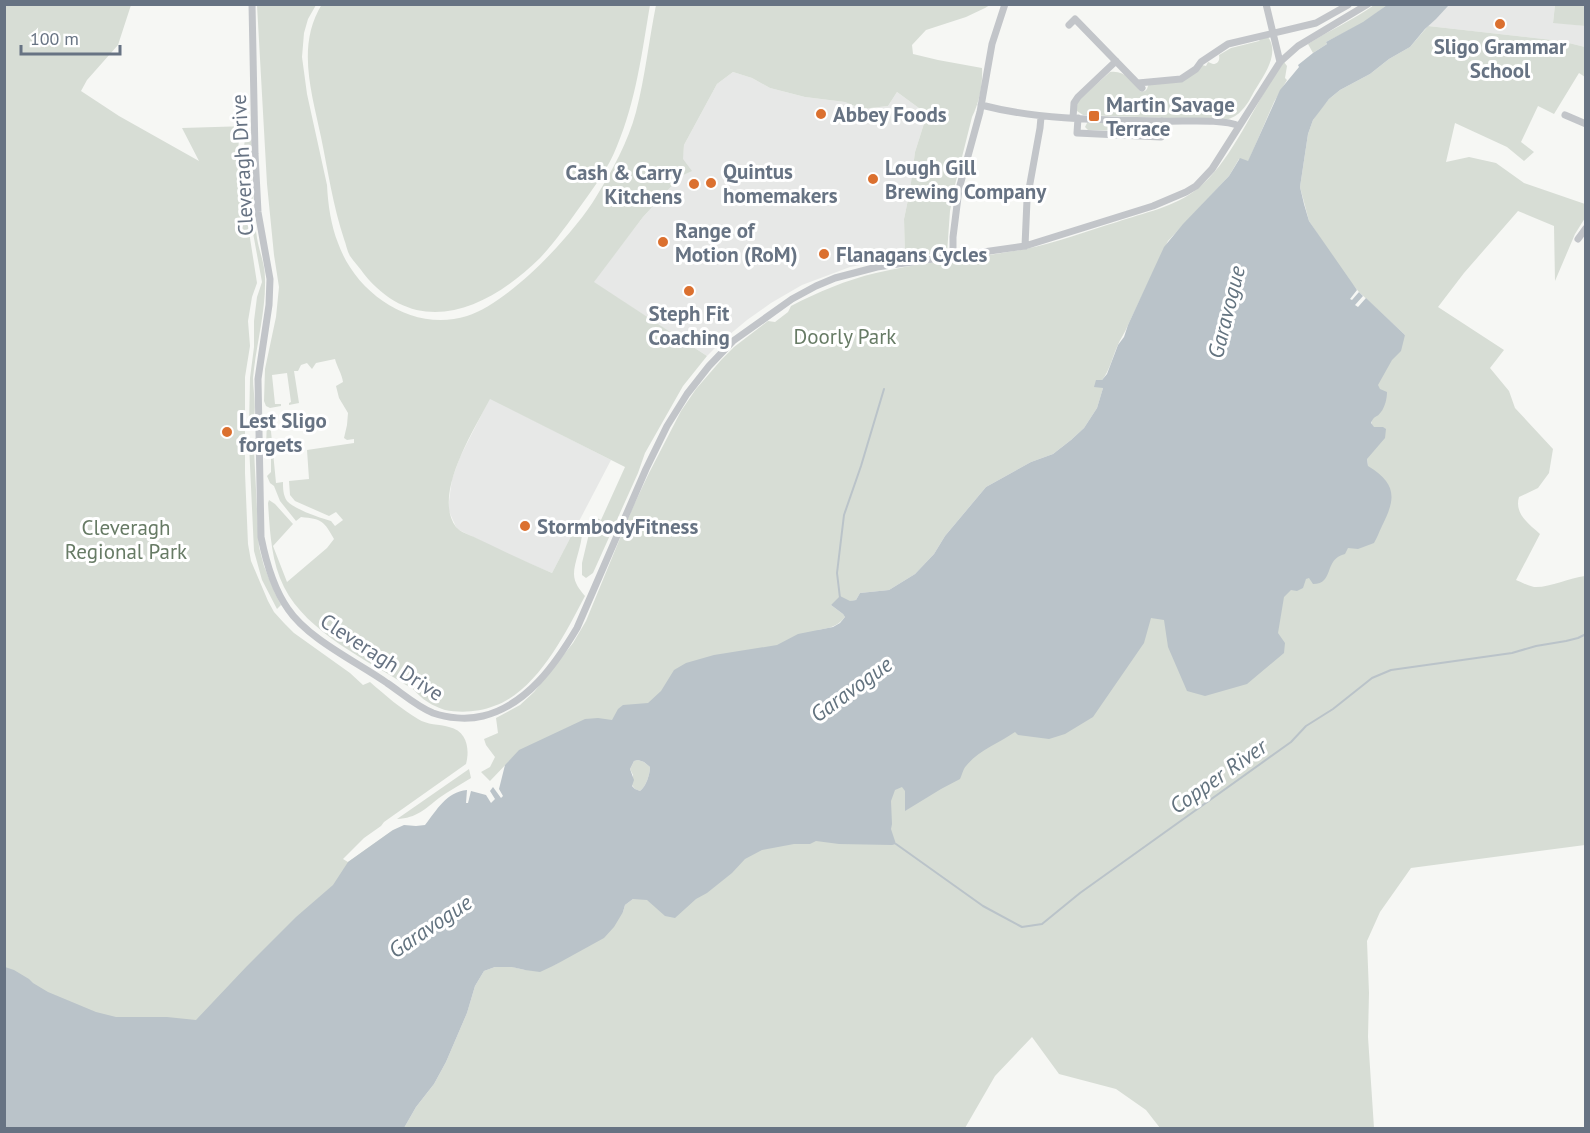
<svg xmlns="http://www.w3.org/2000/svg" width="1590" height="1133" viewBox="0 0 1590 1133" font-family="'PT Sans',sans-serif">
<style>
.built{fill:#e7e8e7}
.green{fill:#d7ddd5}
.water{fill:#bac3c9;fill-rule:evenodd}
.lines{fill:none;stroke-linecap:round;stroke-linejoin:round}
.stream{stroke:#bac3c9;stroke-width:2}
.minor{stroke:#c2c5c9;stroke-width:7}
.poi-dot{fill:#db702f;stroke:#fff;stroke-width:2}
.labels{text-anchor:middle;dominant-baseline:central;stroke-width:6;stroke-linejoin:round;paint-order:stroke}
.poi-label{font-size:21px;font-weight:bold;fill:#677383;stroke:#fff;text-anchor:start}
.street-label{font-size:21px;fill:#677383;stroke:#fff}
.park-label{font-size:21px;fill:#677b65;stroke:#fff}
.water-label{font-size:22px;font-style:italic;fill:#63737f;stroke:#fff}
</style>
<rect width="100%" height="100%" fill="#f6f7f4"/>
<path class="built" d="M1449,5H1555L1553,22L1585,26V47L1561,41L1428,26Z
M733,72L752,78L770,88L805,97L845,102L862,109L888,106L897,92L927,114L915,152L910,190L904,219L905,256L850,267L802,285L771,303L747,320L723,340L707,356L593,282L643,217L681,176L684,145L717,84Z
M490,398L611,460L552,573L505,553L457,529L448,509L452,479L460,457Z"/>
<path class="green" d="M322,4L650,5C642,52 636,101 617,146C609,167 595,186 582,204C569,222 555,242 540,258C488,309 418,341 364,274C360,268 354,262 350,256C347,251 346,244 344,239C333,206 328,171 321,137C312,93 296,46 322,4Z
M5,5H131L118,45L87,80L81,91L119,116L199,161L182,128L248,126C244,128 243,129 241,133C237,140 237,179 239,187C241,193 244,199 245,206L257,283L252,297L248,321L250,346L245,377V473L248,544L251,561L268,601L274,612L284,623L294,633L350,673L363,685L370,682C385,695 401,709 418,719C427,725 439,724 449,727C467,731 470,749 466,764L384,822L381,826L364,838L343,859L348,862L393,830L216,1030L5,1006Z
M257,5H316L308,19L304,33L302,57L307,94L327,185C328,205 331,225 338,243C356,294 413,333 467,316C509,303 573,235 596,197C612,171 628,142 636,112C645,77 649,40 656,5H990L985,8L966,17L926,30L912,45L913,54L938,60L982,68C983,85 979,103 972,117L955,185L950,211L947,253L905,256L904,219L910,190L915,152L927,114L897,92L888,106L862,109L845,102L805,97L770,88L752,78L733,72L717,84L684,145L683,159L692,171L681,176L643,217L594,282L707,356L683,386L645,453L638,473L593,573L586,578L582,575V563L592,521L597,518L601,520L625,467L490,399C474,430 432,495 456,527C460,532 470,535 476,538C501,550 526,562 552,573L579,521C588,534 574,559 574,574C574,583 580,590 585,596C565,634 537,691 494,706C480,712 460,713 445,710C438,708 426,702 421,697C417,694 415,690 411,688C369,661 307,633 284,587C271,561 270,532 268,503L269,500L275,504L293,524L273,546L287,582L327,548L334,539C324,521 322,519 301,517L296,521L280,501L274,486L270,483L267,476L271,472V457L266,447L267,420L271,416L277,419L270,421L276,483L283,482C283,488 283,495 287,501C294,509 320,518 331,521L335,526L343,520L336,512L329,516L295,501L290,495L289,481L309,479L307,450L354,443V439L347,440L344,438L347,425L348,413L339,398L336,386L343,382C342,374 337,367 335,359L316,363L312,369L307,363L301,365L298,371H294L299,403L289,405V403L291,402L287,373L272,375L275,404H281V406L270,408L266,406L264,401L265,369L276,317L279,287L274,255L267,184Z
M1374,5H1387L1363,23L1326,42L1327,44L1313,53L1308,44C1330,30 1353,20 1374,5Z
M1555,5H1585V26L1553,23Z
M1428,26L1561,41L1585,47L1584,60L1585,77L1579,73L1554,114L1538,106L1521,142L1534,152L1524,161L1507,147L1455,123L1446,162L1469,157L1496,163L1524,183L1585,204V218L1575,234L1555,281L1554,226L1518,211L1464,273L1438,307L1504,350L1490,368L1509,391L1515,408L1553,449L1549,473L1538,488L1519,497C1514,514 1529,524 1540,534L1516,580C1521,582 1528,586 1534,587C1549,588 1569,578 1585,576V845L1411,868L1380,912L1367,941L1369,993L1368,1037L1374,1128H1160L1146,1110L1116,1089L1059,1074L1032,1037L995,1076L965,1128H404L416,1107L434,1084L446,1062L467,1013L475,986L484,971L495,967H513L525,970L555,965L568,956L623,912L625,905L633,899L1368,466L1367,459L1372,419L1373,387L1405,335L1359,292L1346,277L1309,221L1300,187L1308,134L1313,120L1319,111L1329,99L1340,90L1370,74L1389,59L1410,47Z
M1268,37C1280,54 1264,75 1255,90C1251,97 1248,104 1242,110C1238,115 1232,118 1226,120L1083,115L1077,111L1076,104L1080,99L1110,72C1125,70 1132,81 1141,92L1145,91L1147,89L1149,83L1180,82L1202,65L1206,66L1208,62L1213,64C1218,64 1220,60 1219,55L1231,48L1259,41L1261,38Z
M1284,62L1287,66L1285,78L1287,80L1274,102L1248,162L1239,159L1229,176L1168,241L1128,325C1125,333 1120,339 1117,347C1112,358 1110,370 1102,380L1103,388L1097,408L1084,428L1071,440L1053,454L1031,462L986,487L945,536L934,554L915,574L889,590L860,593L856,600L831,605L843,614L845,617C837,627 829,628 818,630L804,654L512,758L490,781L481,772L490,767L495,757L486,745L484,739L498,733L496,718L520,705L534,692L573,643L586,621L632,509L649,473L681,411L696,389L722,359L734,347L768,321L775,322L788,312L791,306C818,292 846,280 876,273C925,261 975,259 1025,249C1056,243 1086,231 1117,222C1143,213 1175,207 1197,189C1234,160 1255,100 1284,62Z
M1089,121L1153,124L1155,128L1152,132L1088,130L1085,127L1087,123Z
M251,132C252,167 251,203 257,238C259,251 265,264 265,278C266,312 256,345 253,378C253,394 259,416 249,428L250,378L254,347V321L257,297L262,282L253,233L249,198L245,186L243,158L245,137L248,133Z
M249,444L254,451L259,547L264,566L275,593L281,605L277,609L262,580L254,551Z
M638,760L644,762L650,767C650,774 646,787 640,791L635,789L632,785L633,775L630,769L634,761Z
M469,769L471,778C461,784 449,791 439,798C425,809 417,818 397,819Z"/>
<path class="water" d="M1387,5H1449L1436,19L1425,29L1410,47L1389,59L1370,74L1340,90L1329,99L1313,120L1308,134L1300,187L1304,204L1309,221L1357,290L1350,299L1352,300L1359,292L1363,296L1355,305L1358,307L1366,298L1405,335L1401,351L1392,360L1378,385L1380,389L1387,392C1387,398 1385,407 1381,412C1377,418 1374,415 1371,423L1374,427H1383L1386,429L1385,438L1367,459L1368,466C1397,484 1396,498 1382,526C1379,532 1377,538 1374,543L1358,549L1348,548L1345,554C1323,559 1335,584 1313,584L1309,578L1306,579L1303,588L1297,591L1291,590L1284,597L1278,633L1285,643L1284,653L1247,684L1205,696L1187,691L1168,647L1164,620L1151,618L1144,643L1093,717L1065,734L1049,739L1018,735L1015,732C999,743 979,750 966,766C963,769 962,775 960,779L941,789L905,811V791L902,787L895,790L891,801L892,824L891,829L896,844L892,845L839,844L816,841L810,844H794L762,850L745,859L732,873L707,893L696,899L675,918L665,916L647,900L633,899L625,905L623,912L614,927L604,938L555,965L540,972L525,970L512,967H495L484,971L475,986L467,1013L446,1062L434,1084L416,1107L404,1128H5V967L14,970L29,979L33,983L48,992L96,1012L116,1017H167L196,1020L247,966L296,917L333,885L348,862L393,830L404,825L416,826L425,825C437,810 446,792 467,790L466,803H468L471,791L486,795L491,803L495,799L490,791L493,787L501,798L503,796L499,789L505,765L519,750L585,719L598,718L612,720L618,709L623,705L648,703L661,691L674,670L686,663L714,655L777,645L798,634L833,627L840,623L845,617L843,614L831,605L840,596L850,601L856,600L860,593L889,590L915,574L934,554L945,536L986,487L1031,462L1053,454L1071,440L1084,428L1097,408L1103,388L1094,387L1096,380H1102L1107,374L1118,345L1124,337L1128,325L1164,247L1183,224L1229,176L1240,158L1248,161L1280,90L1299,67L1298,65L1313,53L1327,44L1326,42L1363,22ZM638,760L644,762L650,767C650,774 646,787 640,791L635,789L632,786L634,780L630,769L634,761Z"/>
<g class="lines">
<path class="stream" d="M840,598L837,573L844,515L861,466L884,389
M896,844L983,906L1022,927L1042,924L1080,893L1291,742L1306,726L1333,709L1372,678L1391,670L1512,653L1536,646L1566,641L1578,638L1586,634"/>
<path class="minor" d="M252,4L255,154L258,212L270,279L269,305L258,379L261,537C266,562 273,588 288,609C308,639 357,662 387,683C402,693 416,706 433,713C447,718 467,720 483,716C527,705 555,665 577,628L646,469L667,426L687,394L709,366L733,341L792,299L816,286L835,278L877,267L1025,246L1153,206L1186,192L1196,186L1212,169L1280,62L1298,46L1368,4
M1266,4L1280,62
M1069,25L1075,19L1142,88
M1138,83L1181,79L1196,69L1201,62L1228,44L1316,23L1348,5
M981,105C1039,120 1101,120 1161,121C1181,122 1222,118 1239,126
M1565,115L1586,124
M1073,118L1074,103L1078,97L1116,61
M1078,118L1077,133L1161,137L1162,121
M1578,239L1586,228
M1025,246L1027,200L1040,128L1041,117
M953,256V237L959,189L980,112L992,44L1005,4"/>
</g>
<g class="poi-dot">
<circle cx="1500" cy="24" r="6"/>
<circle cx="821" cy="114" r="6"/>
<rect x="1088" y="110" width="12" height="12" rx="3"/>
<circle cx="873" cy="179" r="6"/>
<circle cx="711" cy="183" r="6"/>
<circle cx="694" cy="184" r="6"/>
<circle cx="663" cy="242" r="6"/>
<circle cx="824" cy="254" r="6"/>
<circle cx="689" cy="291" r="6"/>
<circle cx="227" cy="432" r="6"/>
<circle cx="525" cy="526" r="6"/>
</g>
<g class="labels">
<g class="poi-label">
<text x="1500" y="46" text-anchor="middle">Sligo Grammar<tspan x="1500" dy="24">School</tspan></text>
<text x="1106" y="104">Martin Savage<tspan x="1106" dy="24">Terrace</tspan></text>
<text x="833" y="114">Abbey Foods</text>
<text x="885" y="167">Lough Gill<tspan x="885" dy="24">Brewing Company</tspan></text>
<text x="723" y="171">Quintus<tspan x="723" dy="24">homemakers</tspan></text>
<text x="682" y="172" text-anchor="end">Cash &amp; Carry<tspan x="682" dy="24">Kitchens</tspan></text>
<text x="675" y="230">Range of<tspan x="675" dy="24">Motion (RoM)</tspan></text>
<text x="836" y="254">Flanagans Cycles</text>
<text x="689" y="313" text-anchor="middle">Steph Fit<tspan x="689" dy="24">Coaching</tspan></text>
<text x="239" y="420">Lest Sligo<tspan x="239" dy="24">forgets</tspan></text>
<text x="537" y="526">StormbodyFitness</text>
</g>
<g class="street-label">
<text transform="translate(242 165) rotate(-93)">Cleveragh Drive</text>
<text transform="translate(382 657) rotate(33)">Cleveragh Drive</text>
</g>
<g class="park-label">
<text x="845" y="336">Doorly Park</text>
<text x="126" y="527">Cleveragh<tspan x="126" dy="24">Regional Park</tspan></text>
</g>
<g class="water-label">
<text transform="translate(1226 312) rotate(-76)">Garavogue</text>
<text transform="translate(851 689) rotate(-36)">Garavogue</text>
<text transform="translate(1218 776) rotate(-35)">Copper River</text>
<text transform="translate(430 926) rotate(-34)">Garavogue</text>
</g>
</g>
<rect width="1590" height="1133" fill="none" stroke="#677383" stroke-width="12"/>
<path d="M21 45v9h99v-9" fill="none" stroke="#677383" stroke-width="3"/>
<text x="30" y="45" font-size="18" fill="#677383" stroke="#ffffff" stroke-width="4.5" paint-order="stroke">100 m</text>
</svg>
